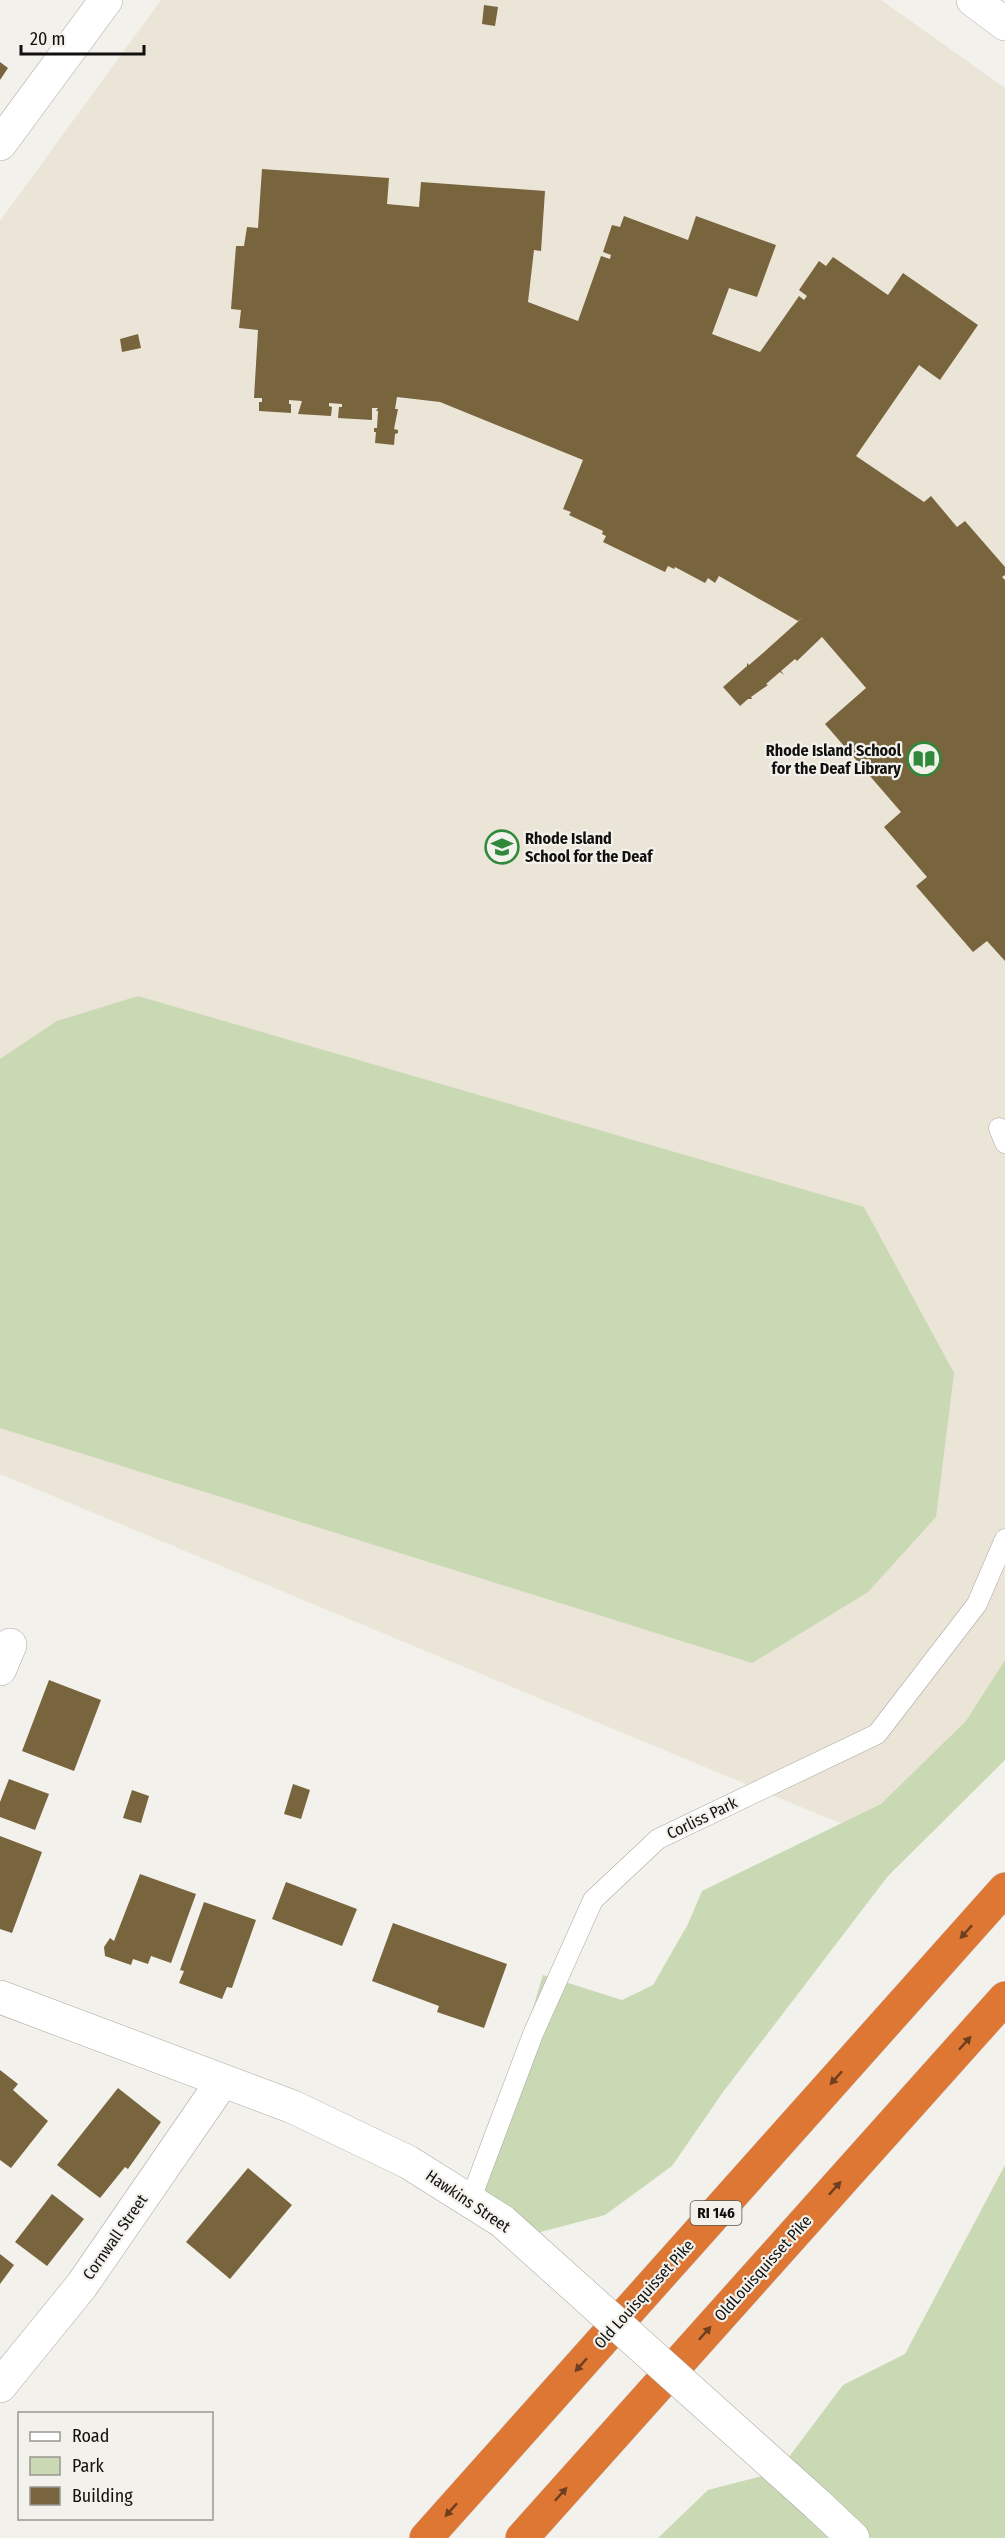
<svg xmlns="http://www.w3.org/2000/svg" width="1005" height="2538" viewBox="0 0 1005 2538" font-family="'Fira Sans Condensed',sans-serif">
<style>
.built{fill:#ebe5d8}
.green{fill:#c9d9b3}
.building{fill:#78653d}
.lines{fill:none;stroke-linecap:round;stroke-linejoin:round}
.service-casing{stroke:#aba8a3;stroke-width:21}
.minor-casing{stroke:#aba8a3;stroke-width:34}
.tertiary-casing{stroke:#aba8a3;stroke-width:34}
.motorway-casing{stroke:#cfcfcf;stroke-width:34}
.service{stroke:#fff;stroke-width:20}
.minor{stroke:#fff;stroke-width:33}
.tertiary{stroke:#fff;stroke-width:33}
.motorway{stroke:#de7634;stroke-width:33}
.tertiary-bridge-casing{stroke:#aba8a3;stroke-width:34;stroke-linecap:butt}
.tertiary-bridge{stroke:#fff;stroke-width:33}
.oneway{fill:#6d3e1f}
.labels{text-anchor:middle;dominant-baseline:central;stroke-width:4.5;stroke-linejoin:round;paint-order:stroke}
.shield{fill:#f3f1eb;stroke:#555450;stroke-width:1.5}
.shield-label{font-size:15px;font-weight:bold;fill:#11100e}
.poi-label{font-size:16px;font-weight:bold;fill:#11100e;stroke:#f3f1eb;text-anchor:end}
.street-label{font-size:16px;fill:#11100e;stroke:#f3f1eb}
</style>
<rect width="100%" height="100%" fill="#f3f1eb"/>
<path class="built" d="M161,0H881L1005,88V1736L907,1851L0,1474V221Z"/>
<path class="green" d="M138,996L864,1207L954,1373L936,1517L868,1592L752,1663L0,1428V1059L57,1021Z
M1005,1660V1760L888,1876L723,2092L672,2166L605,2215L529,2235L477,2192L543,1975L622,2000L653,1985L688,1924L702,1891L881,1804L966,1721Z
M1005,2165V2538H658L708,2490L781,2471L780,2469L843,2385L905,2354Z"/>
<path class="building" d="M484,5L498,7L495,26L482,24Z
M0,62L8,68L0,80Z
M262,169L389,178L387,204L419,207L421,182L545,191L541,251L534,250L528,302L578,321L601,256L610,259L611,255L603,252L612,225L620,227L624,216L688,240L696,216L776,245L757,297L729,288L712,334L760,352L799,296L804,300L807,296L799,290L819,261L826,266L833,257L888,295L903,273L978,325L940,380L919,365L856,456L924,502L931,496L957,527L965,521L1005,567V575L1002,577L1005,580V961L987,941L973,952L916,886L927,877L884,827L901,812L825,724L866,688L822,637L797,661L795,659L781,671L784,675L780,672L766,684L768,685L751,697L752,699H748L740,706L723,687L747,666V663L749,665L763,653L803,617L798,621L719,576L715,583L708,578L705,583L675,567L674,569L668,566L665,572L603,542L606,536L602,534L603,531L569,515L571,512L563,509L583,460L440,402L397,397L395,409H398L394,429L398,430V433L395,434L394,445L375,443L376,432H374V428H377L378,411H376L378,408H370H372V420L338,418L339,407H342V404L329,403V406L332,407L331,416L298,414L302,401L289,400V404H291V413L259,411V402H262V398H254L258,330L239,328L241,310L231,309L236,246H244L247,227L258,228Z
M138,334L141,348L122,352L120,339Z
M49,1680L101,1700L74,1771L22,1751Z
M9,1779L49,1794L35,1830L0,1817V1802Z
M293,1784L310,1790L301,1819L284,1814Z
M132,1790L149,1796L141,1823L123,1818Z
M0,1836L42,1852L12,1933L0,1929Z
M140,1874L196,1894L171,1963L151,1956L148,1964L133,1959L131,1965L105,1956L104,1947L110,1938L114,1941Z
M286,1882L357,1909L342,1946L272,1919Z
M204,1902L256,1920L232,1988L227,1987L222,1999L179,1983L184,1971L180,1970Z
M393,1923L507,1964L484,2028L437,2012L439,2006L372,1981Z
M0,2070L18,2084L13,2090L48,2121L11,2168L0,2160Z
M118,2088L161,2122L128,2169L125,2167L100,2198L57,2165Z
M248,2168L292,2205L230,2279L186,2242Z
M52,2194L84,2219L47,2266L15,2242Z
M0,2254L14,2265L0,2284Z"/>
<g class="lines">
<defs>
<path id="service" d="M999,1128L1005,1143
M470,2201L533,2034L593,1900L658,1839L877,1734L977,1604L1005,1539"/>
<path id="minor" d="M973,0L1005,24
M0,144L106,0
M0,1669L10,1645
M0,2386L82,2285L222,2082"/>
<path id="tertiary" d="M0,1997L293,2107L408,2162L502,2221
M817,2504L853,2538"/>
<path id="motorway" d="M426,2538L1005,1889
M522,2538L1005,1998"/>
</defs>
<use href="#service" class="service-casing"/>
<use href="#minor" class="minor-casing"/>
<use href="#tertiary" class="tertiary-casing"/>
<use href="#motorway" class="motorway-casing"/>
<use href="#service" class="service"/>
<use href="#minor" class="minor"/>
<use href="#tertiary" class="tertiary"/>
<use href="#motorway" class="motorway"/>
<defs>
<path id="tertiary-bridge" d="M502,2221L817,2504"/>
</defs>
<use href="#tertiary-bridge" class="tertiary-bridge-casing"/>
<use href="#tertiary-bridge" class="tertiary-bridge"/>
</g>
<defs><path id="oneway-solid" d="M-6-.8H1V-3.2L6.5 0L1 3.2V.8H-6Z" transform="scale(1.5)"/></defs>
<g class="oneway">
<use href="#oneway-solid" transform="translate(966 1932) rotate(132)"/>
<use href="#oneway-solid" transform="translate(965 2043) rotate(-48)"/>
<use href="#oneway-solid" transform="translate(836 2078) rotate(132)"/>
<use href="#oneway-solid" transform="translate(835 2188) rotate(-48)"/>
<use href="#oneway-solid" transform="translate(705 2333) rotate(-48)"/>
<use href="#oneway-solid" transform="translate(581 2365) rotate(132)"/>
<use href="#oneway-solid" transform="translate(561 2494) rotate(-48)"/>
<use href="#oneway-solid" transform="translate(451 2510) rotate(132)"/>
</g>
<defs>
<symbol id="library-ring" viewBox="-11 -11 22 22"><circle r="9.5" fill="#f3f1eb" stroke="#30893a" stroke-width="1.5"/><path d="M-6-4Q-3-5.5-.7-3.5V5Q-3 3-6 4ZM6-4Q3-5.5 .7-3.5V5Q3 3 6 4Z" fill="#30893a"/></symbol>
<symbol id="school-ring" viewBox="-11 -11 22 22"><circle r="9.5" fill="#f3f1eb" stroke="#30893a" stroke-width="1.5"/><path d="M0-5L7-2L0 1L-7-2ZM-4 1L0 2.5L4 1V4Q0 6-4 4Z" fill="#30893a"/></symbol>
</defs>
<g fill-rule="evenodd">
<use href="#library-ring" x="905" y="740" width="38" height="38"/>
<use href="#school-ring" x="483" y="828" width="38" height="38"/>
</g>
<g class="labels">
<rect class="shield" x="690.5" y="2201" width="51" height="24" rx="4.5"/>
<g class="shield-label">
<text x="716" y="2213">RI 146</text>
</g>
<g class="poi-label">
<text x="901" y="750">Rhode Island School<tspan x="901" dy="18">for the Deaf Library</tspan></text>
<text x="525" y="838" text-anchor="start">Rhode Island<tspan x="525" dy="18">School for the Deaf</tspan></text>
</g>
<g class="street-label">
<text transform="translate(702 1818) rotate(-26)">Corliss Park</text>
<text transform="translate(468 2201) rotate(34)">Hawkins Street</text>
<text transform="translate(115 2237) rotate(-55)">Cornwall Street</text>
<text transform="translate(763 2268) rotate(-48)">OldLouisquisset Pike</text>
<text transform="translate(644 2294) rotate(-48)">Old Louisquisset Pike</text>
</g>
</g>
<rect x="18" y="2412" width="195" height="108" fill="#f3f1eb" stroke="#999793" stroke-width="1.5"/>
<rect x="30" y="2432" width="30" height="9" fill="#ffffff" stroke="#999793" stroke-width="1.5"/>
<text x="72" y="2442" font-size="18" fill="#11100e">Road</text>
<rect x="30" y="2457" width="30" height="18" fill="#c9d9b3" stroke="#999793" stroke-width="1.5"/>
<text x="72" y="2472" font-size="18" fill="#11100e">Park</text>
<rect x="30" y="2487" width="30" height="18" fill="#78653d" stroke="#999793" stroke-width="1.5"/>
<text x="72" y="2502" font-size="18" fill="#11100e">Building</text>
<path d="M21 45v9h123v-9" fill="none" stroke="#11100e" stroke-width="3"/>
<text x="30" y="45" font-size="18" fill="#11100e" stroke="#f3f1eb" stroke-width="4.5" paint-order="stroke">20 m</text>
</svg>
